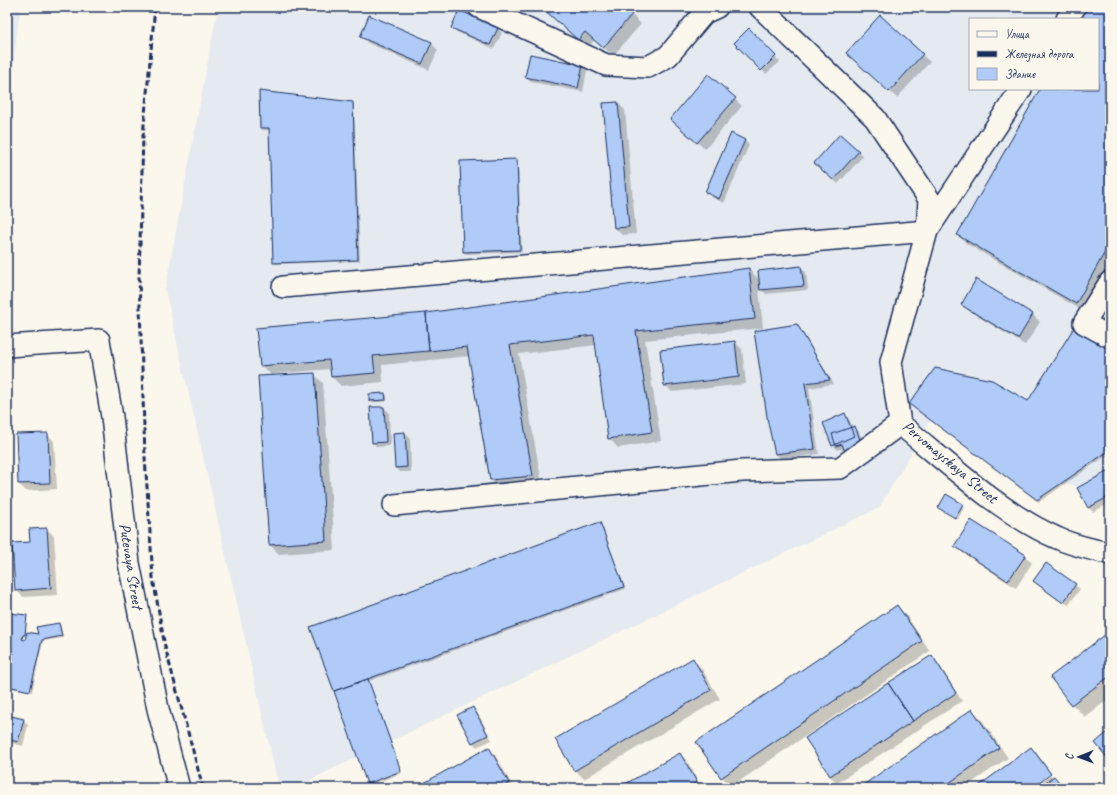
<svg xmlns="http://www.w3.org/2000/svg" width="1117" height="795" viewBox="0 0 1117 795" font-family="Caveat,sans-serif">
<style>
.built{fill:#e4eaf0;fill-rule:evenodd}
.shadow{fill:#0003}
.building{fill:#b0cbf8;stroke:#1b2f5e}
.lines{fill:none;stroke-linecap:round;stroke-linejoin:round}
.minor-casing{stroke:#1b2f5e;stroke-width:24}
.minor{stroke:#fbf7ec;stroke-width:21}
.rail{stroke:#1b2f5e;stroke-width:3;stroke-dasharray:6 3;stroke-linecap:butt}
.labels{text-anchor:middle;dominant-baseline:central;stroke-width:3.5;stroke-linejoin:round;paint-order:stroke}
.street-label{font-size:16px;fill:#1b2f5e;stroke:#fbf7ec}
</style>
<rect width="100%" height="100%" fill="#fbf7ec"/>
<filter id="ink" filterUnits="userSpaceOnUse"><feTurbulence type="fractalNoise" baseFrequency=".025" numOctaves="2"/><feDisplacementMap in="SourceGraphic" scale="8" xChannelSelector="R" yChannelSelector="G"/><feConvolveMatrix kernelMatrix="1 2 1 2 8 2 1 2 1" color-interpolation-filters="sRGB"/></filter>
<g filter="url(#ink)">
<path class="built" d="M7,7H18L20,9L7,114Z
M218,7H1110V501L1018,462L941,402L879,508L293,788H279L165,290ZM970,19H1098V89H970Z"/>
<path class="shadow" d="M541,7H624L641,24L613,56L595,40L587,48Z
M1088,7H1110V268L1085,312L967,244L958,235L1042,89H1098V19H1082Z
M880,17L930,62L897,98L854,60Z
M452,27L497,28L502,33L494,49L457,32Z
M749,30L780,62L766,74L736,43Z
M361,36L431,43L438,50L429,70L368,43Z
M582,65L587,70L583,92L531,82L527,77Z
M709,75L742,106L705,149L678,126Z
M352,103L354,105L360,261L276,264L274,262L270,130H263L261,128Z
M618,103L625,110L636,234L622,235L615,228L604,104Z
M731,135L745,141L749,145L724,203L711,197L706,192Z
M840,135L863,156L838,184L820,167Z
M516,160L518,162L522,252L466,254L464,252L461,162Z
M801,267L806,272L808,290L766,294L759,288L763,328L645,340L661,441L618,448L609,438L597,345L519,354L542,485L500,489L491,480L470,356L382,365L383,382L341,386L332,377L331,369L274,374L275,376L314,374L323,383L335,550L279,554L270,545L259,377L272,376L261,365L426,314L749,269L760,281Z
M976,281L1033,315L1040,322L1025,345L969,311L962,304Z
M797,325L801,330L834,384L809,388L819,454L781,459L776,454L769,423Z
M735,342L742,349L746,384L672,392L665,385Z
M1110,344V453L1039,502L913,406L1028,403Z
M385,394L387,396V401L372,403L370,401Z
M384,408L389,412L390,446L377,447L373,442Z
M844,415L849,419L853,428L855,427L859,432L867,453L845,449L842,450L840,449L838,450L833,445Z
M405,433L410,438L411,472H400L396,468L394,434Z
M47,434L54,441L57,489L26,491L19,484Z
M1110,471V503L1093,512L1088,507Z
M946,496L964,507L958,519L941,509Z
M600,523L602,525L625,589L369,681L402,773L370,785L368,783L312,627Z
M47,529L54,536L58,595L23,597L16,590Z
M956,546L1025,556L1032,563L1016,588L963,553Z
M1034,581L1075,585L1080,589L1068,606V605Z
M897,606L906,615L930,651L731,787L722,777Z
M9,614L27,617H26L23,640L26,642L28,617L27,633L39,635L59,624L61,626L63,638L43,641L32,692L7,687V667L9,661H7V625Z
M1110,633V698L1085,717L1072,704L1052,677Z
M932,657L939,664L962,701L837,783L830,776Z
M693,660L702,669L720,699L584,779L575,770Z
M473,708L477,712L492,740L477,747L473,743L458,715Z
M972,710L982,720L1008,758L964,788H861Z
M7,716L24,720L28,725L23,746L7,742Z
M488,748L495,755L514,788H425Z
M1031,748L1038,755L1051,773L1031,788H977Z
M680,754L687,761L702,788H620Z
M1052,775L1064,788H1034Z"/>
<path class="building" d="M541,7H625L632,14L603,48L585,32L578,40Z
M1087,7H1110V243L1076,304L957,235L1040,89H1098V19H1080Z
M459,10L498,28L490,45L451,28Z
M369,15L432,42L422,64L360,37Z
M880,15L923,54L889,92L846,53Z
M749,28L776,56L761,71L734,43Z
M530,54L583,65L578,88L525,77Z
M708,74L736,98L697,143L670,119Z
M259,91L353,102L358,260L273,263L269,128H260Z
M618,102L629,227L614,228L603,103Z
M731,133L745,140L719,199L705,192Z
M840,134L859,151L833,180L814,163Z
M517,159L520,250L463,252L460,161Z
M801,266L804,286L760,290L758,271Z
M749,268L755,319L636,331L652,432L608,439L594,335L510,345L533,476L490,480L467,347L429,351L426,313Z
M976,279L1033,314L1018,339L961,305Z
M426,313L429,351L373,356L375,373L331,377L329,360L260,366L256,328Z
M797,324L830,380L805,383L815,449L775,454L768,423L754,331Z
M1075,326L1110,343V450L1037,500L909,404L935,368L992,380L1028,401Z
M735,341L739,377L664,386L660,350Z
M315,373L326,541L269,545L258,376Z
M385,393L386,400L369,401V394Z
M370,407H384L386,442L372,443Z
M845,413L854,436L832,446L823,423Z
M855,426L863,448L846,454L842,444L836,446L832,434Z
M405,432L407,467L395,468L393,433Z
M48,433L50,483L18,484L16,434Z
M1110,470V496L1088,508L1077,488Z
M946,494L963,504L955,518L938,508Z
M971,520L1026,555L1008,581L954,546Z
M600,522L624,587L334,691L310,627Z
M47,528L51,588L15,591L12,543L30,542L29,529Z
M1046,563L1076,584L1063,603L1033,581Z
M897,605L922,641L721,778L696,742Z
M9,613L27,615L25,635H23L22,639L25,640L27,632L38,634L36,627L59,623L62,636L42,640L30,691L7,686V666L9,656L7,660V621Z
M1110,631V676L1071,705L1050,677Z
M932,655L956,693L913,721L888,683Z
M693,658L711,690L574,771L555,739Z
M368,679L401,771L367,784L334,691Z
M888,683L913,721L830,776L805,738Z
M473,707L488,735L472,743L457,715Z
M972,709L999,748L942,788H859Z
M7,715L24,719L18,742L7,739Z
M1110,730V761L1095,743Z
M489,747L509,783L501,788H424L422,784Z
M1031,747L1051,774L1033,788H976Z
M680,753L697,782L687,788H618Z
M1054,776L1064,788H1040Z"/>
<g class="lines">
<defs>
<path id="minor" d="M479,7L606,65L648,67L668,56L704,13L717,7
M760,7L875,118L929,199L927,231L891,362L900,424C948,463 1000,513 1057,538C1074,546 1093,549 1110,554
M1067,19L1075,7
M927,231L1021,89
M1110,282L1084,323L1110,337
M283,287L927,231
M7,346L99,340L112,417L129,563L158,709L179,788
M394,505L742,471L840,468L900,424"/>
</defs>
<use href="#minor" class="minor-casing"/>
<use href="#minor" class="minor"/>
<path class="rail" d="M155,7L143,136L139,278L145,457L153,578L165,647L203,788"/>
</g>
</g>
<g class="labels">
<g class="street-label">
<text transform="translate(950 462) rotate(40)">Pervomayskaya Street</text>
<text transform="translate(131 566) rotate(81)">Putevaya Street</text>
</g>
</g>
<rect width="1117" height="795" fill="none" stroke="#fbf7ec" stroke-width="24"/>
<rect x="12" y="12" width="1093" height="771" fill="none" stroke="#1b2f5e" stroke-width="1.5" filter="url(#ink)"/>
<rect x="969" y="18" width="130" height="72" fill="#fbf7ec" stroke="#a1a7b3"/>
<rect x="977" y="31" width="20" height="6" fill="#fbf7ec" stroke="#a1a7b3"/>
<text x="1005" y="38" font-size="12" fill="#1b2f5e">Улица</text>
<rect x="977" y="51" width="20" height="6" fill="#1b2f5e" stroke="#a1a7b3"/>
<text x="1005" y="58" font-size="12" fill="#1b2f5e">Железная дорога</text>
<rect x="977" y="68" width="20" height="12" fill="#b0cbf8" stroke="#a1a7b3"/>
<text x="1005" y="78" font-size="12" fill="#1b2f5e">Здание</text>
<g transform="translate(1079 757) rotate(269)" stroke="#fbf7ec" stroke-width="3" paint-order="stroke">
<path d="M0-3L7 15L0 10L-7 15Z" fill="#1b2f5e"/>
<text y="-6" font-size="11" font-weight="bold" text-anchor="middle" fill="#1b2f5e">С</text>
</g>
</svg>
